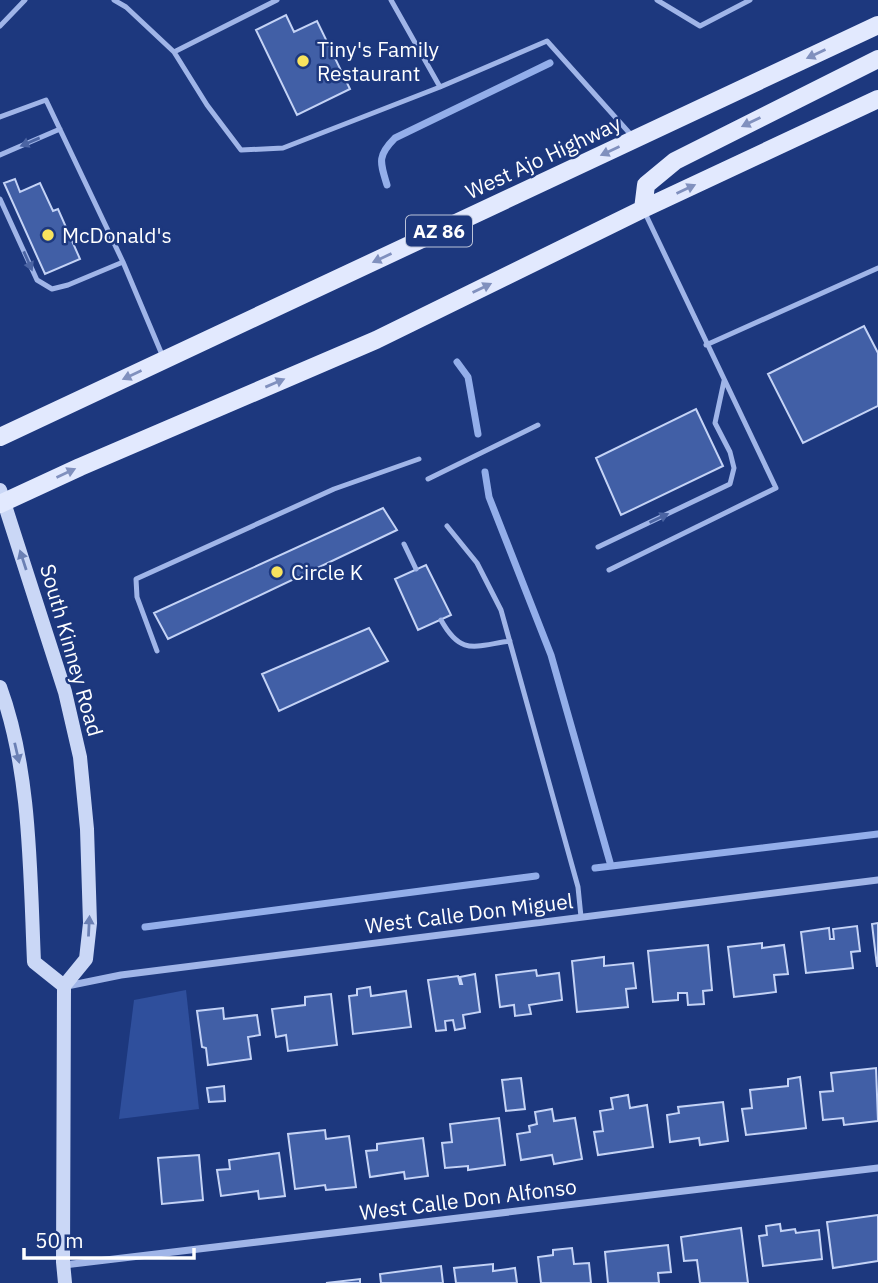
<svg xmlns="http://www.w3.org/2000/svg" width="878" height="1283" viewBox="0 0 878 1283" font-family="'IBM Plex Sans',sans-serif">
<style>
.green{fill:#2f4f9c}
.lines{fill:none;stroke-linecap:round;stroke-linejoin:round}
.stream{stroke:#93aeea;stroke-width:7}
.building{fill:#415fa6;stroke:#c4d3f6;stroke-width:2}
.service{stroke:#a0b5e8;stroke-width:5}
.minor{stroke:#a0b5e8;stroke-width:7}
.secondary{stroke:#cad7f6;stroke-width:14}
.primary{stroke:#e2e9fe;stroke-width:18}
.oneway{fill:#8090be}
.oneway2{fill:#4b64a3}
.oneway3{fill:#6b80b4}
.poi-dot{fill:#f8e35e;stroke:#1d387e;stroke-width:2.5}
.labels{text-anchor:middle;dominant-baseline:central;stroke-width:5;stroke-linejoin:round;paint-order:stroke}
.shield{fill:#1d387e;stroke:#bbc3d8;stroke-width:2}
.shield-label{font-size:19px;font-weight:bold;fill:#fff}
.poi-label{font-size:21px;fill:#fff;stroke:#1d387e;text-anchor:start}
.street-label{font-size:21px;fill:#fff;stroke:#1d387e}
</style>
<rect width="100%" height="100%" fill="#1d387e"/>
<path class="green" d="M186,990L199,1109L119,1119L134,1000Z"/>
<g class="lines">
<path class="stream" d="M387,185C380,162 377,156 395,138L550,63
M457,362L468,377L478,434
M485,472L489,497L551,655L611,866
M595,868L878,834
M145,927L536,876"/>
</g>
<path class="building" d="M286,15L294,32L317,21L350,89L297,115L256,30Z
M15,179L20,192L40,183L53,211L58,209L80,259L45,274L4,183Z
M864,326L878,353V406L803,443L768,374Z
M696,409L723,466L621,515L596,458Z
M383,508L397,530L168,639L154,613Z
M426,565L451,615L418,630L395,579Z
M369,628L388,661L279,711L262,674Z
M878,923V966H877L872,924Z
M857,926L860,951L851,952L853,968L806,973L801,932L829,928L830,939H834L833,929Z
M762,943V948L784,945L788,974L774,975L776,992L734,997L728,947Z
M708,945L712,990L703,991L704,1004L688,1005L687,993H678V1000L653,1002L648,951Z
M604,957V966L633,963L636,988L626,989L628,1007L577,1012L572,961Z
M536,970L537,976L559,973L562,1000L529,1005L531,1014L515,1016L514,1005L500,1007L496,975Z
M475,974L480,1012L463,1015L465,1028L455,1030L453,1020L445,1021L446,1030L436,1031L428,980L458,976L460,984H462L460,977Z
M370,987L371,996L406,991L411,1027L353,1034L349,996L357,995V989Z
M331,994L337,1045L288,1051L286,1035L276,1037L272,1009L305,1005V997Z
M223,1008L224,1019L257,1015L260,1035L248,1037L251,1059L208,1065L206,1048L202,1047L197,1011Z
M876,1068L878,1121L844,1125L843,1118L823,1120L820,1092L833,1091L831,1073Z
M800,1077L806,1128L746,1135L742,1109L752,1108L750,1090L788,1086V1079Z
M521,1078L525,1109L506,1111L502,1080Z
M224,1086L225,1101L209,1102L207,1088Z
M628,1095L630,1108L647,1105L653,1147L598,1155L594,1132L603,1131L600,1111L613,1109L611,1098Z
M723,1102L728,1141L700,1145L699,1138L670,1142L667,1115L679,1113L678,1107Z
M552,1109L554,1121L575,1118L582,1159L554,1164L552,1155L521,1160L517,1134L530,1132L529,1126L537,1124L535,1112Z
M499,1118L505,1165L468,1170V1166L445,1168L442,1143L452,1142L450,1124Z
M325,1130L326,1139L349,1136L356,1187L326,1190L325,1185L295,1189L288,1134Z
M423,1138L428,1176L405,1179L404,1172L370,1177L366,1151L377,1150V1144Z
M279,1153L285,1196L259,1199L258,1191L221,1196L217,1170L230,1169L229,1160Z
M199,1155L203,1200L162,1204L158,1158Z
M878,1215V1261L833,1268L827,1222Z
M780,1224L781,1231L795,1229L796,1233L819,1230L822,1259L763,1266L759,1236L767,1235L766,1226Z
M741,1228L748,1283H700L697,1260L684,1261L681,1237Z
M668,1245L671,1272L658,1273L659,1283H608L605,1252Z
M572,1248L574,1264L589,1263L591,1283H541L538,1257L553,1255V1250Z
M493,1264V1271L515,1268L517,1283H456L454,1268Z
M441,1266L443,1283H381L380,1274Z
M360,1279V1283H326Z"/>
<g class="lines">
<path class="service" d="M114,0L126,7L174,52L207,105L241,150L283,148L440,87L547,41L633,137
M391,0L440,87
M657,0L700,26L750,0
M0,26L25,0
M174,52L277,0
M0,117L46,100L123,262L163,357
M0,155L60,129
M0,199L37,280L52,289L68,285L123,262
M706,345L878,268
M428,479L538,425
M447,526L477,563L501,610L578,887L581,917
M404,544L416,569
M598,547L730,484L734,468L730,452L715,423L724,381
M609,570L776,488L645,213
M441,620C461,656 474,646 510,641
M157,651L137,597L136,579L334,489L419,459"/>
<path class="minor" d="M67,986L121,975L878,880
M64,1265L878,1168"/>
<path class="secondary" d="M0,490L65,692L80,757L87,829L90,923L86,959L64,986L63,1262L65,1283
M0,687C31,771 30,874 34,962L64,986"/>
<path class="primary" d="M643,209L646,185L675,161L878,59
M0,437L878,25
M0,504L80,467L376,340L643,209L878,99"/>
</g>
<defs><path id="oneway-solid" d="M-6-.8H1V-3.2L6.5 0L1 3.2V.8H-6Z" transform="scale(1.75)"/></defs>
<g class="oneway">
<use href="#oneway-solid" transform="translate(816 54) rotate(155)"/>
<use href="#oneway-solid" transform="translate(751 122) rotate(154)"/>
<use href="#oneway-solid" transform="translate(610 151) rotate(155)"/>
<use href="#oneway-solid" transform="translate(686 189) rotate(-25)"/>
<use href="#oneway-solid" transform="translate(382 258) rotate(155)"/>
<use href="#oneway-solid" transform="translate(482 288) rotate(-26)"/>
<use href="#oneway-solid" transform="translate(132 375) rotate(155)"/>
<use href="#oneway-solid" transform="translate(275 383) rotate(-23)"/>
<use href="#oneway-solid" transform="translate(66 473) rotate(-25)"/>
</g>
<g class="oneway2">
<use href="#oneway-solid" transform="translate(30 142) rotate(157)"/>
<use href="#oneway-solid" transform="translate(28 261) rotate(66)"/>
<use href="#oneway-solid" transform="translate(659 518) rotate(-25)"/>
</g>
<g class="oneway3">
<use href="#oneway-solid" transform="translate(23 560) rotate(-108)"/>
<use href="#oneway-solid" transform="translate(17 753) rotate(77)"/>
<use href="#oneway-solid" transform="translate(89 926) rotate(-87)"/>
</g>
<g class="poi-dot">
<circle cx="303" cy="61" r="7"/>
<circle cx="48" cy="235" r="7"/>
<circle cx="277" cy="572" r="7"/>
</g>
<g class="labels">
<rect class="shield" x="406" y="215.5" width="66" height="31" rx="5"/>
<g class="shield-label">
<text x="439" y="231">AZ 86</text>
</g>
<g class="poi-label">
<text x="317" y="49">Tiny's Family<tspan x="317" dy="24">Restaurant</tspan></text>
<text x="62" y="235">McDonald's</text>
<text x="291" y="572">Circle K</text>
</g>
<g class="street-label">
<text transform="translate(543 157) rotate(-25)">West Ajo Highway</text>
<text transform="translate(72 650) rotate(74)">South Kinney Road</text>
<text transform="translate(469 913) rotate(-7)">West Calle Don Miguel</text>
<text transform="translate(468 1199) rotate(-7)">West Calle Don Alfonso</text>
</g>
</g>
<path d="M24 1248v10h170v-10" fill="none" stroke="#ffffff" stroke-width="3.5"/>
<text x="35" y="1248" font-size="21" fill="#ffffff" stroke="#1d387e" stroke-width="5" paint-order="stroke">50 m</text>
</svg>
